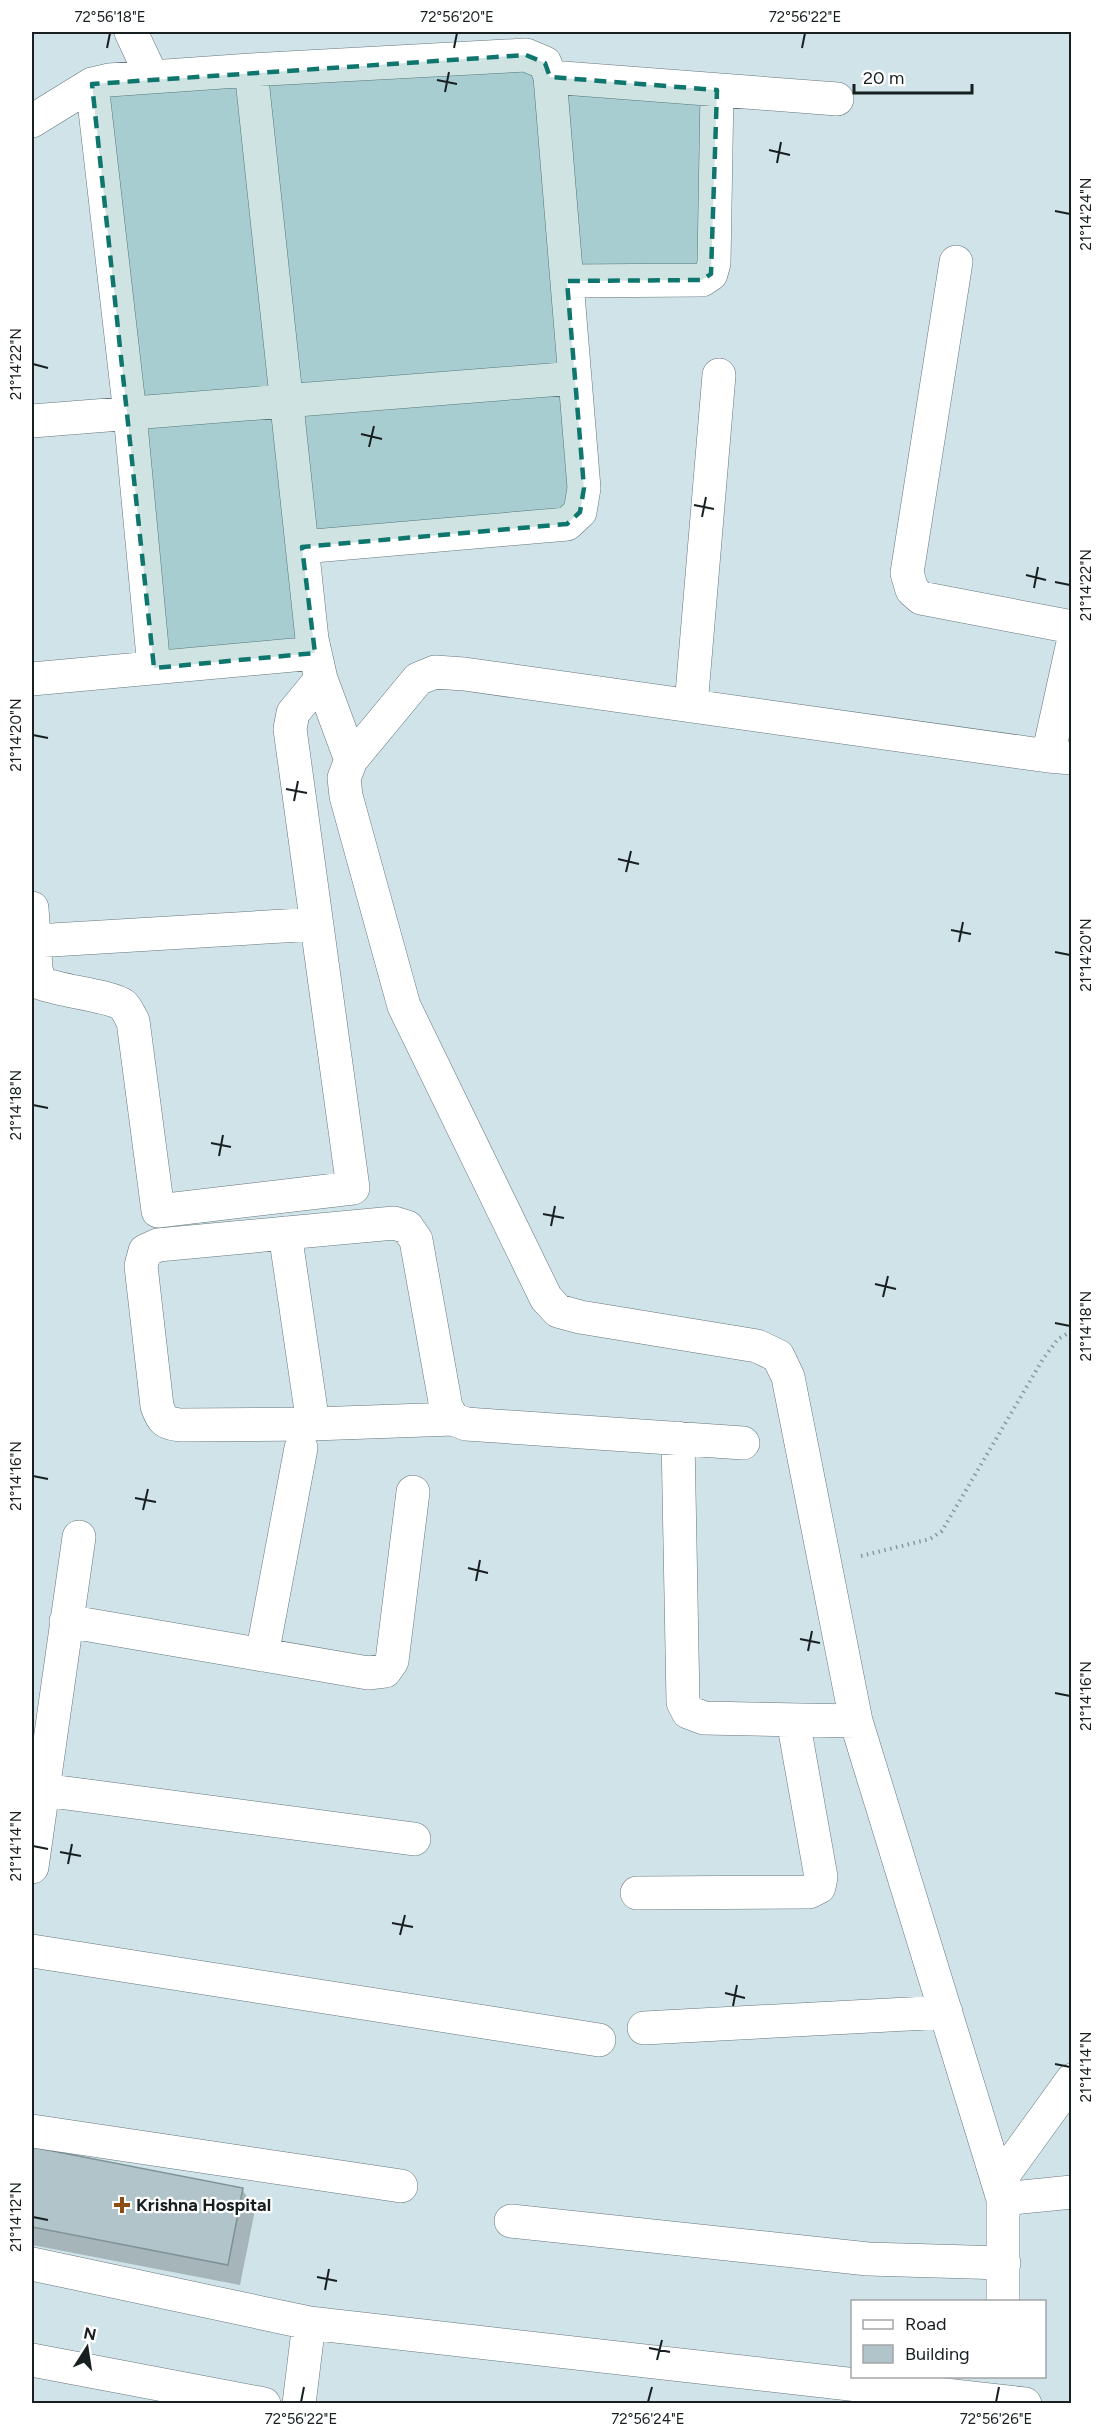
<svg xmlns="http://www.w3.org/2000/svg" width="1103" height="2435" viewBox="0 0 1103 2435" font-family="Figtree,sans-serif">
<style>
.shadow{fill:#0003}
.building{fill:#b1c4ca;stroke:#7f9297;stroke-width:1.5}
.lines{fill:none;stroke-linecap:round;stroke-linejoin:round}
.minor-casing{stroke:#65777d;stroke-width:34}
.path{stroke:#89999d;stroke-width:4;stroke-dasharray:1.5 4.5;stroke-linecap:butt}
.minor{stroke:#fff;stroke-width:33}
.marked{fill:#0f766e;fill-opacity:0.2;stroke:#0f766e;stroke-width:4.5;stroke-dasharray:12 8;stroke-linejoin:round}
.ticks{fill:none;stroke:#171f21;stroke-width:2}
.poi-dot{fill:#8c4c13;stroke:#fff;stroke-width:2}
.labels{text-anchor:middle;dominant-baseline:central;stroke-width:4.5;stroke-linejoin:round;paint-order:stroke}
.poi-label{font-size:18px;font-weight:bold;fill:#171f21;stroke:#fff;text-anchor:start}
.neatline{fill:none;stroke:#171f21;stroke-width:2}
.ticks-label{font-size:15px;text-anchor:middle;fill:#171f21}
</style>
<rect width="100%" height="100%" fill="#cfe3e9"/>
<path class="shadow" d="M32,2148L242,2189L255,2210L240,2285L32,2245Z"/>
<path class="building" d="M32,2147L243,2188L228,2265L32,2227Z"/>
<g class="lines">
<defs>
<path id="minor" d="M131,32L152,77
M251,70L312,639L321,679L351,760
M550,77L837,99
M92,84L130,414L154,668
M32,121L92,84L109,80L251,70L526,55L545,63L550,77L584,488L580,512L567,524L302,547
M956,262L907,573L912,590L921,598L1072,627
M567,281L702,280L711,274L714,263L717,90
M32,421L575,378
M32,679L315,653
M691,706L719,375
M1048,756L1072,647
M32,908L36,969L40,983C60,991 111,996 123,1005C127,1008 130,1017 133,1021L158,1211L353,1188L290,729L293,713L321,679
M35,941L317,924
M285,1233L313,1424
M453,1419L313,1424L180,1425C164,1423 162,1420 157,1406L141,1266L145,1251L158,1245L394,1223L407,1227L416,1240L446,1407L453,1419L466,1424L743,1443
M678,1438L683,1702L688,1712L704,1718L856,1721
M66,1621L368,1673L385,1671L392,1661L413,1492
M262,1655L301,1448
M43,1790L414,1839
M32,1867L79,1537
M637,1893L809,1892L819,1887L821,1877L793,1720
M32,1951L599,2040
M644,2028L946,2012
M32,2131L401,2186
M999,2181L1072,2080
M1003,2199L1072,2192
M511,2221L868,2259L1004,2263
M32,2264L309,2323L1025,2404
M1003,2302V2199L856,1721L788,1377L778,1356L757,1346L580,1317L558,1311L546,1298L404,1006L346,796L344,778L351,760L418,679L435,672L464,674L1048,756L1072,758
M32,2360L264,2404
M299,2404L309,2323"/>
</defs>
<use href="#minor" class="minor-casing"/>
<path class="path" d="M861,1556L930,1539L942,1531L1043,1359L1058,1339L1072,1331"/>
<use href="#minor" class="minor"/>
</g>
<path class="marked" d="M526,55L545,63L550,77L717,90L711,274L702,280L567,281L584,488L580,512L567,524L302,547L315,653L154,668L92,84Z"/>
<path class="ticks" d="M107,48L110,33M454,48L457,33M802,48L805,33M437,80L457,84M445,92L449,72M769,150L790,155M777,163L781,142M1055,211L1070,214M33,364L48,368M361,434L382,439M369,447L374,426M694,505L714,509M702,517L706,497M1026,575L1046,580M1055,582L1070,585M1034,588L1038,567M33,735L48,738M286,789L307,793M294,801L298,781M618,859L639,864M626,872L631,851M951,930L971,934M959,942L963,922M1055,952L1070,955M33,1105L48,1108M211,1143L231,1147M219,1156L223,1135M543,1214L564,1218M551,1226L555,1206M875,1284L896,1289M883,1297L888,1276M1055,1323L1070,1326M33,1476L48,1479M135,1498L156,1502M143,1510L148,1489M468,1568L488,1573M476,1581L480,1560M800,1639L820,1643M808,1651L812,1631M1055,1693L1070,1696M33,1846L48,1849M60,1852L81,1856M68,1864L72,1844M392,1923L413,1927M400,1935L405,1915M725,1993L745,1998M733,2006L737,1985M1055,2064L1070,2067M33,2217L48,2220M317,2277L337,2281M325,2290L329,2269M649,2348L670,2352M657,2360L662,2340M301,2402L304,2387M648,2402L652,2387M996,2402L999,2387"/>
<path class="poi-dot" d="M119 2196h6v6h6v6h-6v6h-6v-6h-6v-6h6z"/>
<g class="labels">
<g class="poi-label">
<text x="136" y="2205">Krishna Hospital</text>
</g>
</g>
<rect width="1103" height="2435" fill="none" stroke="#ffffff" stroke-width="66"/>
<rect x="851" y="2300" width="195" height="78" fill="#ffffff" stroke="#a2a5a6" stroke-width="1.5"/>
<rect x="863" y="2320" width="30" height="9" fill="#ffffff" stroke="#a2a5a6" stroke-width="1.5"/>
<text x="905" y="2330" font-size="18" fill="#171f21">Road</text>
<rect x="863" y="2345" width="30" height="18" fill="#b1c4ca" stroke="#a2a5a6" stroke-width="1.5"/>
<text x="905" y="2360" font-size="18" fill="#171f21">Building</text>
<g transform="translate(87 2348) rotate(12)" stroke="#ffffff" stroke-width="4.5" paint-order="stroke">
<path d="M0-4.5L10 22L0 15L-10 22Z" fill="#171f21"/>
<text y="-9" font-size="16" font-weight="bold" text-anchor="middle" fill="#171f21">N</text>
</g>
<path d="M854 84v9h118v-9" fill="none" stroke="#171f21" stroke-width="3"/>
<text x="863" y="84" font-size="18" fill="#171f21" stroke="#ffffff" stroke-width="4.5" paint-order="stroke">20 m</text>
<rect x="33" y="33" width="1037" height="2369" class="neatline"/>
<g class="ticks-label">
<text x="110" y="22">72°56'18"E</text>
<text x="457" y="22">72°56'20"E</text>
<text x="805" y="22">72°56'22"E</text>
<text transform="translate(1086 214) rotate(-90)" y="5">21°14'24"N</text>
<text transform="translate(16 364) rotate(-90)" y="5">21°14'22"N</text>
<text transform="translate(1086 585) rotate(-90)" y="5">21°14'22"N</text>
<text transform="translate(16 735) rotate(-90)" y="5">21°14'20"N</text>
<text transform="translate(1086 955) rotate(-90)" y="5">21°14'20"N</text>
<text transform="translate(16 1105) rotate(-90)" y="5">21°14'18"N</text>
<text transform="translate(1086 1326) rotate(-90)" y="5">21°14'18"N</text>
<text transform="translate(16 1476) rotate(-90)" y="5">21°14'16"N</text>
<text transform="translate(1086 1696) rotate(-90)" y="5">21°14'16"N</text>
<text transform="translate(16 1846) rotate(-90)" y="5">21°14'14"N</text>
<text transform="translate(1086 2067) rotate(-90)" y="5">21°14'14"N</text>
<text transform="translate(16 2217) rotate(-90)" y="5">21°14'12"N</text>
<text x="301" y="2424">72°56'22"E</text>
<text x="648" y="2424">72°56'24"E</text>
<text x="996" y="2424">72°56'26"E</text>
</g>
</svg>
